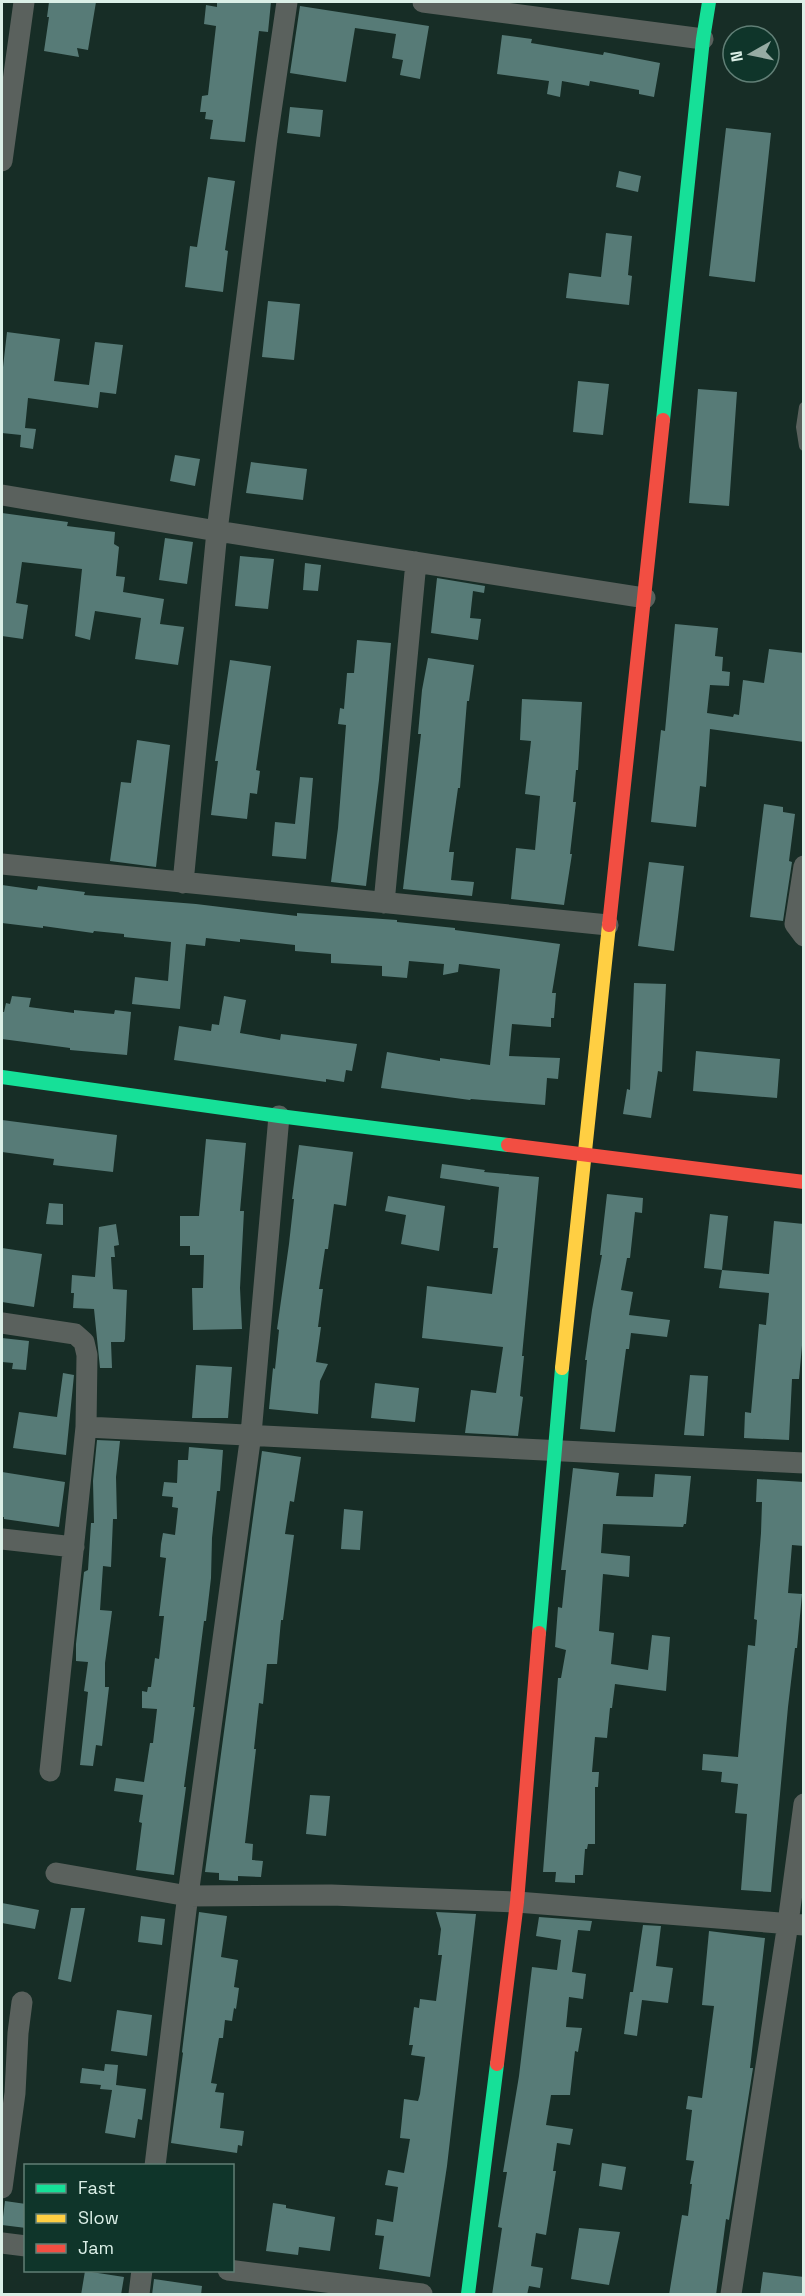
<svg xmlns="http://www.w3.org/2000/svg" width="805" height="2296" viewBox="0 0 805 2296" font-family="'Space Grotesk',sans-serif">
<style>
.building{fill:#577b77}
.lines{fill:none;stroke-linecap:round;stroke-linejoin:round}
.lane{stroke:#5a615d;stroke-width:10}
.street{stroke:#5a615d;stroke-width:21}
.fast{stroke:#16e098;stroke-width:14}
.slow{stroke:#ffcf43;stroke-width:14}
.jam{stroke:#f24e42;stroke-width:14}
</style>
<rect width="100%" height="100%" fill="#172d26"/>
<path class="building" d="M49,2H96L88,50L77,48L79,57L44,51L49,17H47Z
M217,2H271L268,32L259,31L245,142L210,139L213,120L205,119L206,112H200L202,96L208,95L216,26L204,24L206,5L217,7Z
M300,6L429,26L420,79L400,75L403,60L392,58L396,34L355,28L346,82L290,73Z
M502,35L532,39L531,43L603,55L604,52L660,63L654,97L639,94V90L590,81L589,86L562,81L560,97L547,94L549,81L497,74Z
M290,107L323,110L320,137L287,133Z
M726,128L771,133L755,282L709,276Z
M619,171L641,176L638,192L616,187Z
M208,177L235,181L225,250L228,251L223,292L185,287L190,246L197,247Z
M606,233L632,236L628,275L632,276L629,305L566,298L569,273L601,277Z
M268,301L300,304L294,360L262,357Z
M7,332L60,339L54,381L89,385L95,342L123,345L116,394L100,392L98,408L28,398L25,428L36,429L33,449L20,447L21,435L2,433V376Z
M578,381L609,384L603,435L573,432Z
M698,389L737,392L729,506L689,503Z
M175,455L200,459L195,486L170,481Z
M251,462L307,469L303,500L246,493Z
M2,513L68,522L67,526L115,532L114,544L119,547L116,576L125,577L123,592L164,599L160,624L184,627L178,665L135,659L141,618L95,611L90,640L75,636L82,569L22,562L16,603L28,605L23,639L2,636Z
M165,538L193,542L187,584L159,580Z
M240,556L274,559L268,609L235,606Z
M305,563L321,565L318,591L303,590Z
M437,578L485,586L484,593L473,591L470,618L481,619L478,640L431,633Z
M675,624L718,628L715,656L723,657L722,671L730,672L729,686L710,685L707,713L733,717L734,714L739,715L743,680L764,683L769,649L804,653V742L710,729L706,787L700,786L696,827L651,822L661,730L665,731Z
M357,640L391,643L379,780L366,886L331,882L338,828L346,725L338,724L340,708L344,709L347,673H354Z
M428,658L474,665L469,701H467L460,788H458L449,852H454L451,880L474,882L472,896L403,889L421,734H418L422,690Z
M230,660L271,666L256,770L260,771L257,794L250,793L247,819L211,815L218,761H215Z
M522,699L582,702L578,770H576L573,802H576L570,854H572L564,905L511,899L516,848L535,850L540,796L525,794L531,741L520,740Z
M137,740L170,745L156,867L110,861L121,782L131,783Z
M300,777L313,778L306,859L272,856L275,822L295,824Z
M764,804L783,807V812L795,814L789,861L792,862L783,921L750,917Z
M649,862L684,866L674,951L638,946Z
M2,885L37,890L38,886L85,892L84,895L196,904L297,916V913L397,920V922L455,928V930L560,944L552,993H556L554,1018H551V1027L512,1024L509,1056L560,1058L558,1079L547,1078L545,1105L471,1099L470,1100L381,1088L387,1052L440,1061V1058L490,1065L500,969L459,964L458,972L443,975L444,964L409,961L407,978L382,976V966L331,963V954L295,951V945L240,939V942L206,938L205,946L186,944L180,1009L132,1004L135,977L168,981L171,942L124,937V934L94,931L93,933L43,926V928L2,923Z
M634,983L666,984L662,1072L658,1071L651,1118L623,1114L627,1089L630,1090Z
M12,996L31,998L29,1007L74,1013V1010L114,1014L115,1010L131,1012L127,1055L70,1050V1048L2,1039V1012H4L6,1003L10,1004Z
M224,996L246,1000L240,1033L280,1040L281,1034L357,1044L352,1071L346,1070L344,1082L326,1079V1082L174,1060L179,1026L211,1031L212,1024L219,1025Z
M696,1051L780,1059L777,1098L693,1091Z
M2,1120L117,1135L113,1172L53,1165L54,1159L2,1152Z
M206,1139L246,1143L240,1211H244L240,1288L242,1329L193,1330L192,1288H203L204,1255H190V1246H180V1216H199Z
M299,1145L353,1152L346,1206L334,1204L328,1249H325L319,1289H323L318,1327H321L316,1362L328,1364L320,1381L318,1414L269,1409L273,1368L275,1369L279,1330L277,1329L289,1244L294,1199H292Z
M442,1164L485,1170L484,1172L539,1177L522,1356H524L520,1396L523,1397L518,1436L465,1433L471,1390L496,1393L503,1347L422,1338L427,1286L492,1294L498,1248H493L499,1187L440,1178Z
M607,1194L643,1198L642,1213L635,1212L630,1258H627L621,1290L633,1292L629,1315L670,1320L667,1337L631,1333L629,1349H626L615,1432L580,1429L587,1360H585L592,1310L602,1255H600Z
M388,1196L445,1206L439,1251L401,1244L406,1215L385,1211Z
M49,1203L63,1204V1225L46,1224Z
M710,1214L728,1216L722,1270L704,1268Z
M774,1221L804,1224V1323L799,1379H792L789,1440L744,1438L745,1412L751,1413L759,1324L766,1325L769,1293L719,1288L722,1270L769,1274Z
M116,1224L119,1245L114,1246L115,1257H111L113,1289L127,1290L125,1339L124,1342H111L112,1368H100L94,1309L73,1308L74,1293H71L72,1275L95,1277L99,1227Z
M2,1248L42,1254L34,1307L2,1302Z
M2,1338L29,1341L26,1370L12,1369L13,1363L2,1362Z
M196,1365L232,1367L228,1418H192Z
M63,1373L74,1375L66,1455L13,1448L19,1412L57,1417Z
M690,1375L708,1376L704,1436L684,1435Z
M375,1383L419,1388L415,1422L371,1418Z
M97,1440L120,1441L116,1477L117,1519H113L111,1567L103,1566L100,1610L112,1611L105,1663V1687H109L102,1746L96,1745L93,1766L80,1765L88,1692L84,1691L88,1662L76,1661V1644L84,1572L88,1570L91,1523H94L93,1481Z
M189,1447L223,1450L220,1491H217L212,1538L211,1578L206,1621H204L193,1707H195L184,1787H186L174,1875L136,1870L142,1823L139,1822L143,1795L114,1791L116,1778L144,1782L150,1743H153L157,1709L142,1708V1691L147,1692L148,1687H151L155,1658L159,1659L164,1616H159L166,1558L160,1557L161,1544L163,1533L175,1535L178,1508L172,1507L173,1497L162,1496L164,1482L177,1483L178,1460H188Z
M262,1451L301,1457L294,1502L290,1501L285,1534L294,1535L283,1620H281L277,1664H267L263,1704L259,1703L254,1749H256L245,1843L253,1844L252,1860L263,1861L261,1877L238,1876V1881L219,1880V1873L205,1872Z
M573,1468L619,1473L616,1496L653,1497L655,1474L691,1476L686,1524H684L683,1527L603,1524L601,1553L630,1556L629,1577L603,1574L599,1631L614,1633L611,1664L648,1670L652,1635L670,1637L666,1691L615,1684L612,1708H610L607,1738L595,1737L592,1772H599L598,1787H595V1844H588L587,1849H585L583,1875H575V1883L555,1882L556,1872H543L558,1678H561L566,1650L555,1647L558,1607L562,1608L566,1570H561Z
M2,1472L65,1482L59,1527L4,1519V1517H2Z
M757,1479L804,1482V1546L792,1545L788,1593L802,1594L797,1648H795L788,1707L771,1892L741,1890L747,1814L735,1813L738,1784L721,1782L722,1772L702,1770L703,1754L738,1757L748,1645L755,1646L757,1620L754,1619L761,1533L762,1502H756Z
M344,1509L363,1511L360,1550L341,1549Z
M310,1795L330,1796L326,1836L306,1834Z
M2,1903L39,1910L35,1929L2,1923Z
M71,1908H85L71,1982L58,1979Z
M199,1912L227,1916L221,1957L238,1960L234,1987L239,1988L236,2009L234,2008L232,2021L225,2020L223,2038H219L211,2083L217,2084L215,2092L224,2093L220,2128L244,2131L242,2146L238,2145L237,2153L171,2143L183,2053L182,2052Z
M436,1912L476,1914L447,2166L430,2277L379,2269L384,2236L375,2235L377,2219L393,2222L398,2187L385,2185L388,2170L404,2173L410,2139L400,2138L404,2099L418,2101L420,2094L425,2057L411,2055L413,2045H409L414,2007L419,2008L420,1999L436,2001L442,1955H438L441,1929Z
M141,1916L165,1919L162,1945L138,1942Z
M539,1917L592,1921L590,1931L578,1930L572,1972L586,1974L583,1999L569,1997L566,2027L582,2028L578,2052L575,2051L570,2095H551L546,2125L573,2129L570,2145L557,2143L553,2171H556L546,2235L536,2233L531,2266L543,2268L540,2288L529,2286L527,2295H492L502,2228L498,2227L507,2172H503L519,2076L532,1967L557,1970L561,1940L536,1936Z
M643,1925L661,1926L656,1966L673,1968L668,2003L642,2000L637,2036L624,2034L630,1992H633Z
M709,1931L765,1938L750,2068H753L729,2220L726,2219L716,2295H669L682,2215L688,2216L692,2184H690L694,2161L686,2160L692,2110L686,2109L688,2096L702,2098L714,2006L702,2005Z
M117,2010L152,2015L147,2056L111,2051Z
M105,2064L118,2065L116,2085L146,2089L142,2120L138,2119L135,2138L105,2133L112,2090L100,2089L101,2085L80,2083L82,2068L104,2071Z
M602,2163L626,2167L622,2190L599,2186Z
M5,2201L26,2204V2228L2,2225Z
M273,2203L286,2205V2208L335,2217L330,2251L299,2247L298,2255L266,2251Z
M579,2228L620,2232L609,2285L571,2279Z
M85,2271L124,2277L121,2295H81Z
M763,2272L804,2277L802,2295H760Z
M154,2279L202,2286L201,2295H152Z"/>
<g class="lines">
<path class="lane" d="M804,407L801,427L804,446"/>
<path class="street" d="M423,2L703,39
M2,161L24,2
M2,495L217,531L645,598
M2,864L608,925
M804,866L795,924L804,936
M183,883L217,531L267,139L287,2
M384,903L416,562
M2,1323L75,1334L84,1342L87,1355L86,1427L50,1771
M86,1427C325,1437 564,1452 804,1463
M2,1539L74,1547
M56,1873L188,1896L331,1895L517,1902L804,1925
M155,2166L186,1910L251,1434L279,1116
M2,2188L15,2093L18,2033L22,2002
M2,2243L26,2246
M228,2270L422,2294
M139,2294L142,2270
M731,2294L788,1923L804,1804"/>
<path class="fast" d="M663,420L703,39L709,2
M2,1077L279,1116L508,1145
M539,1633L562,1368
M468,2294L497,2064"/>
<path class="slow" d="M562,1368L609,925"/>
<path class="jam" d="M609,925L663,420
M508,1145L804,1182
M497,2064L517,1902L539,1633"/>
</g>
<rect width="805" height="2296" fill="none" stroke="#dbefe7" stroke-width="6"/>
<rect x="24" y="2164" width="210" height="108" fill="#0f352a" stroke="#617f76" stroke-width="1.5"/>
<rect x="36" y="2184" width="30" height="9" fill="#16e098" stroke="#617f76" stroke-width="1.5"/>
<text x="78" y="2194" font-size="18" fill="#dbefe7">Fast</text>
<rect x="36" y="2214" width="30" height="9" fill="#ffcf43" stroke="#617f76" stroke-width="1.5"/>
<text x="78" y="2224" font-size="18" fill="#dbefe7">Slow</text>
<rect x="36" y="2244" width="30" height="9" fill="#f24e42" stroke="#617f76" stroke-width="1.5"/>
<text x="78" y="2254" font-size="18" fill="#dbefe7">Jam</text>
<g transform="translate(751 54) rotate(261)"><circle r="28" fill="#0f352a" stroke="#617f76" stroke-width="1.5"/>
<path d="M0-4.5L10 22L0 15L-10 22Z" fill="#96aba3"/>
<text y="-9" font-size="16" font-weight="bold" text-anchor="middle" fill="#dbefe7">N</text>
</g>
</svg>
